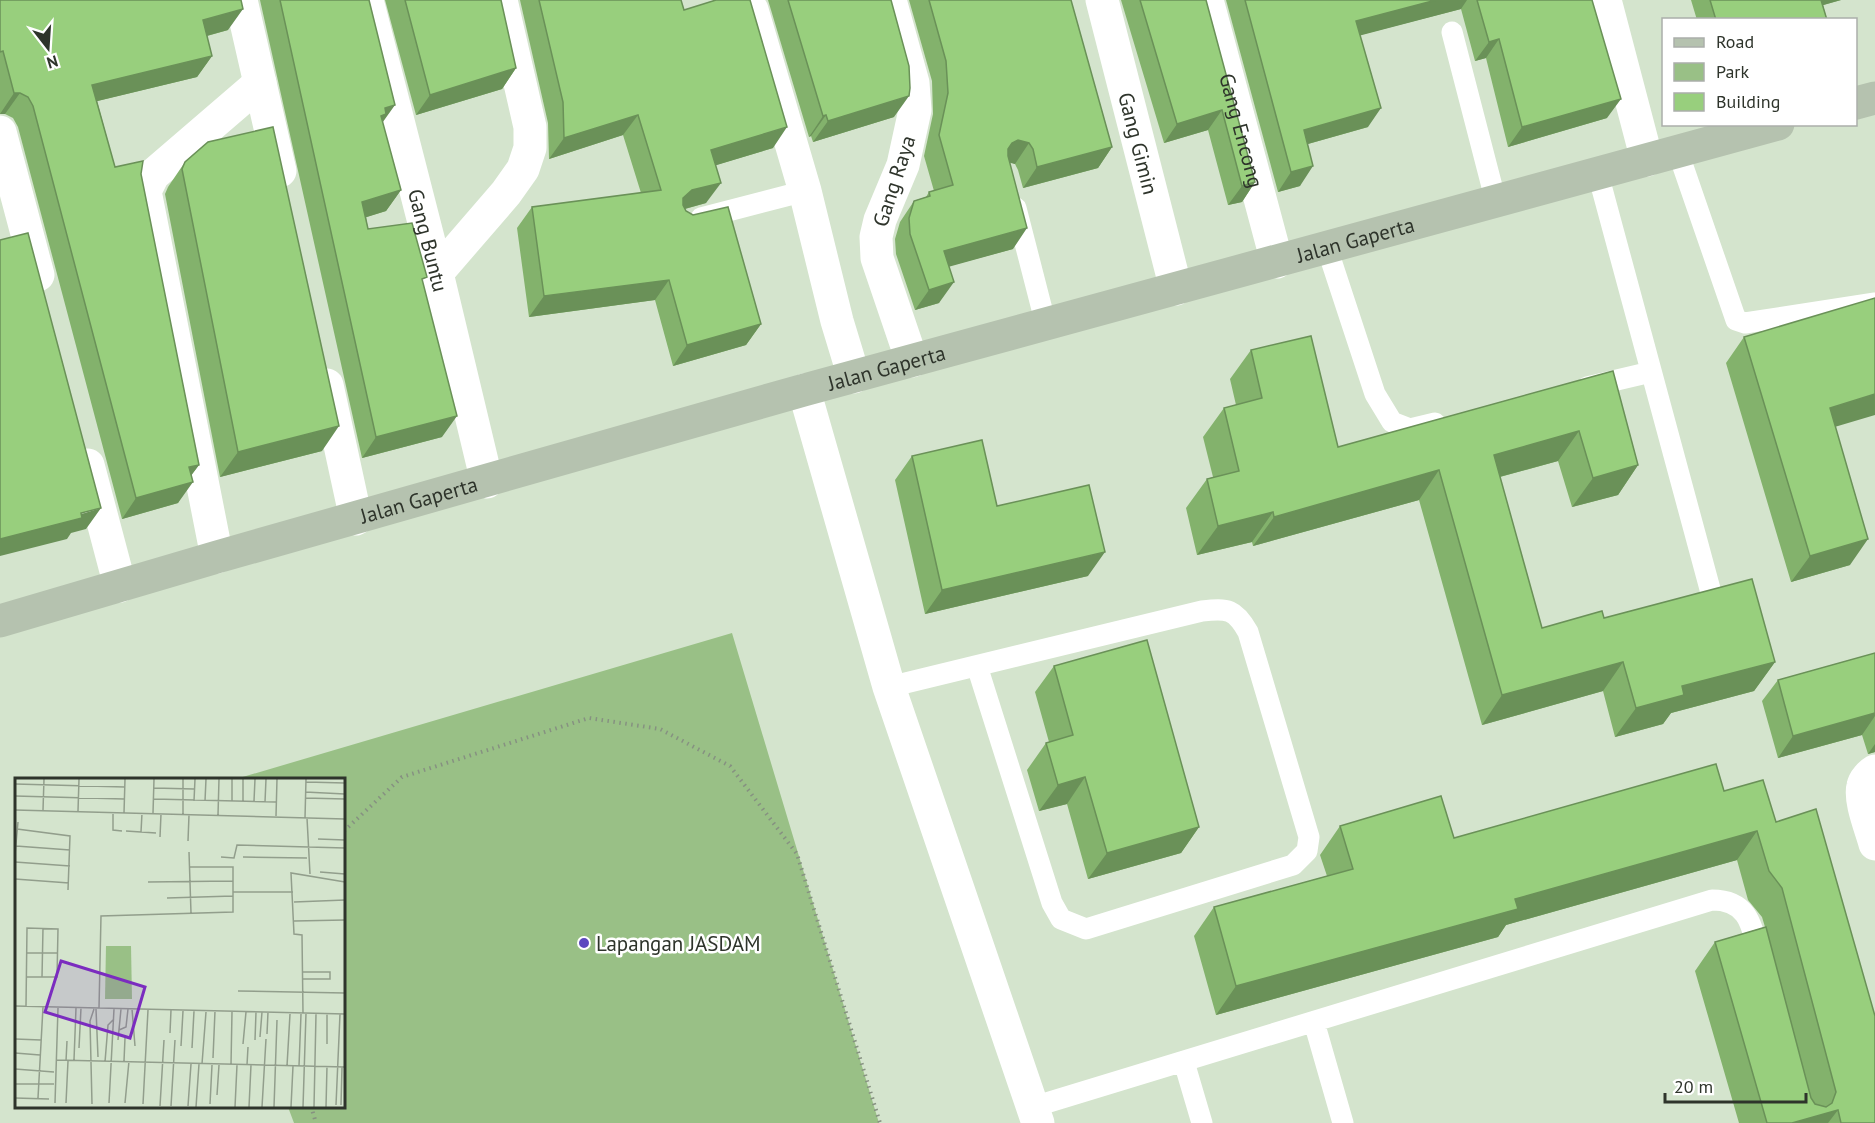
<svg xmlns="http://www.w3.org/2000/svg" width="1875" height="1123" viewBox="0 0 1875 1123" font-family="'PT Sans',sans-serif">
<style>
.green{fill:#99c086}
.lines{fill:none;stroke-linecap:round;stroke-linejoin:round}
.path{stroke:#869181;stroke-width:4;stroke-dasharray:1.5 4.5;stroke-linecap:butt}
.lane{stroke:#fff;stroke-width:21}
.street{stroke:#fff;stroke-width:33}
.secondary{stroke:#b5c2af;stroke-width:33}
.wall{fill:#83b26c}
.shaded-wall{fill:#6a9158}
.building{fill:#98cf7d;stroke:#6a9158;stroke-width:1.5}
.poi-dot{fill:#5c47bf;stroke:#fff;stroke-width:2}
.labels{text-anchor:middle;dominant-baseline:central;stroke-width:5;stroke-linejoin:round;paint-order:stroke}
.street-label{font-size:21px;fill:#2e342b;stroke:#fff}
.poi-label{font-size:21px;fill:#2e342b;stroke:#fff;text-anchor:start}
.inset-road{fill:none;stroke:#929e8c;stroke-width:1.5}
.view{fill:#7b2cbf;fill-opacity:0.15;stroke:#7b2cbf;stroke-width:3}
.inset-edge{fill:none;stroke:#2e342b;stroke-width:3}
</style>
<rect width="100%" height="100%" fill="#d4e4cd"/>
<path class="green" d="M732,633L879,1123H294L288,1107L344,1106V780L236,779Z"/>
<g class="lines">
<path class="path" d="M344,831L402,777L589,718L660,729L730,766L797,854L880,1123
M311,1106L316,1123"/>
<path class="lane" d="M1452,32L1496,202
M1678,152L1736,320L1745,323L1875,303
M1598,174L1710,589
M1016,208L1046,325
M701,218L805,191
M1327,248L1375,394L1392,422L1410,429L1435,423
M1587,387L1651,372
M889,687L1202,611C1228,608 1235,609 1248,632L1309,837L1307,851L1293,865L1086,929L1061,919L1052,903L977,666
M1314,1022L1343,1123
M1184,1062L1202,1123
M1033,1107L1712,900C1750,900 1752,928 1760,958"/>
<g class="street">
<path d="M241,0L280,171"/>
<path id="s1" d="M367,0L437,273L487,482"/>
<path d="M746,0L752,10L805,191L837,321L854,377"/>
<path d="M890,0L913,83L915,110L903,165L880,220L876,237L877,258L912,361"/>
<path id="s2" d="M1102,0L1176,289"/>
<path id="s3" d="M1207,0L1277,262"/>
<path d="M1605,0L1647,160"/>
<path d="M0,132L38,275"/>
<path d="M437,273L506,193L523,169L530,148V127L501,0"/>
<path d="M327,385L356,519"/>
<path d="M804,390L889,687L1038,1123"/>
<path d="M88,465L120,586"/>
<path d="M217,557L145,191L153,175L260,83"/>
<path d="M1875,771C1870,774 1864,780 1863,786C1859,800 1871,829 1875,844"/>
</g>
<g class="secondary">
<path d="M1856,103L1875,98"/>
<path id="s4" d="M0,621L217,557L804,390L1778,124"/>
</g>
</g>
<path class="wall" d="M0,0L228,30L207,36L212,56L197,77L97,101L115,167L141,174L199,465L191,475L178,503L122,519L18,127L13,118L5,114H0Z
M260,0H369L382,123L401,190L386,211L366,217L368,229L423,283L442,437L362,458Z
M385,0H501L516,68L502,89L416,115Z
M520,0H681L684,10L773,148L716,165L706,203L685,209L761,324L746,345L673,366L655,300L529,317L517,228L532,207L641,193L623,135L549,159L548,123Z
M768,0H891L894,117L813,142L811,136L809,137Z
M909,0H1071L1112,147L1098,168L1023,188L1018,170L1015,164L1010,162L1013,249L949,266L939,303L915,310L896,254L895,239L900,222L914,201L926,197L929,192L934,191L924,156L933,114L932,81Z
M1121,0H1206L1255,182L1242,202L1228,205L1208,130L1164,143Z
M1226,0H1592L1607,118L1508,147L1486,58L1475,61L1461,9L1360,35L1368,127L1308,144L1300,186L1278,192Z
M1691,0H1841L1823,5L1827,20H1697Z
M185,162L322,451L220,477L165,194L168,187Z
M1744,337L1835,427L1850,565L1791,582L1726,363Z
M1251,350L1338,447L1613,371L1638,465L1618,495L1572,507L1558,461L1500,477L1542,628L1604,618L1775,662L1754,691L1671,713L1663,724L1615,737L1603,691L1482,725L1419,500L1253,546L1252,542L1197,555L1186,508L1207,479L1213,477L1203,437L1224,408L1236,405L1230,379Z
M912,456L997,506L1088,576L925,614L895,480Z
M1875,653V752L1868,754L1862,735L1778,758L1762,701L1778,680Z
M1054,666L1199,827L1181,853L1088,879L1067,804L1039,811L1027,770L1046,743L1049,742L1035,692Z
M1724,791L1776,822L1875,1123H1739L1695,971L1715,942L1765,927L1762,917L1748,900L1737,860L1506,925L1498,937L1216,1015L1194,936L1214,907L1327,876L1320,855L1340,826L1454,838Z"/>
<path class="shaded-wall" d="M1436,0H1467L1461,9L1343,40L1356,21Z
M1812,0H1841L1806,10Z
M243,9L228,30L188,41L203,20Z
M1499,39L1486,58L1475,61L1489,42Z
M212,56L197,77L77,106L92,85Z
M516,68L502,89L416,115L430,95Z
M14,93H20L5,114H0Z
M909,96L894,117L813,142L828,121Z
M1621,99L1607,118L1508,147L1522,127Z
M395,105L380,126L372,135L385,108Z
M1381,108L1368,127L1290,149L1304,130Z
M1222,110L1208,130L1164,143L1177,124Z
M638,115L623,135L549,159L564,138Z
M826,115L811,136L809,137L823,116Z
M787,127L773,148L697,171L711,150Z
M1018,140L1029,143L1015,164L1003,161L997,164L1012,143Z
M1112,147L1098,168L1023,188L1037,167Z
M1313,166L1300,186L1278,192L1291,172Z
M1255,182L1242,202L1228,205L1242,186Z
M721,183L706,203L677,211L683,198L692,190Z
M401,190L386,211L348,223L362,202Z
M1027,228L1013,249L930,272L944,251Z
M669,280L655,300L529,317L544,296Z
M954,282L939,303L915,310L929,290Z
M761,324L746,345L673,366L687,345Z
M1875,394V415L1811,434L1830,408Z
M457,416L442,437L362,458L376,437Z
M339,426L322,451L220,477L238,452Z
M1579,431L1558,461L1473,484L1494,455Z
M199,465L185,484L193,482L178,503L122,519L136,498L189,467Z
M1638,465L1618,495L1572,507L1593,478Z
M1439,470L1419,500L1253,546L1274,517Z
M101,508L86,529L71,533L67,539L0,556V539Z
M1273,512L1252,542L1197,555L1218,526Z
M1868,539L1850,565L1791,582L1810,556Z
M1105,552L1088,576L925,614L942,590Z
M1623,662L1603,691L1482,725L1502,695Z
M1775,662L1754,691L1671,713L1663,724L1615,737L1636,708L1682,686Z
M1875,713V716L1862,735L1778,758L1793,736Z
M1875,744V752L1868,754Z
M1085,777L1067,804L1039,811L1058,785Z
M1199,827L1181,853L1088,879L1107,853Z
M1757,831L1737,860L1506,925L1498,937L1216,1015L1236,986L1515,899Z
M1838,1110L1828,1123H1792Z"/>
<path class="building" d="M0,0H241L243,9L203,20L212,56L92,85L115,167L143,161L141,174L199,465L189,467L193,482L136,498L33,106L28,97L20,93H14L3,51L0,52Z
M280,0H369L395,105L385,108L386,114L381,116L401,190L362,202L368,229L412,223L427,277L422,279L457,416L376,437Z
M405,0H501L516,68L430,95Z
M539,0H681L684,10L716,0H750L787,127L711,150L721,183L692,190L683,198V205L686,211L693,215L728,207L761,324L687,345L669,280L544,296L532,207L661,190L638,115L564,138L563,102Z
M788,0H891L909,66L910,88L909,96L828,121L826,115L823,116Z
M929,0H1071L1112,147L1037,167L1033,149L1029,143L1018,140L1012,143L1008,149V156L1027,228L944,251L954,282L929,290L910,234L909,218L914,201L930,196L929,192L953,185L939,135L948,93L946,61Z
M1140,0H1206L1255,182L1242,186L1222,110L1177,124Z
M1245,0H1436L1356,21L1381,108L1304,130L1313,166L1291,172Z
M1477,0H1592L1621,99L1522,127L1499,39L1489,42Z
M1710,0H1821L1827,20H1716Z
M273,127L339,426L238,452L182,169L185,162L208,142Z
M28,233L101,508L81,513L82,518L0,539V240Z
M1875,298V394L1830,408L1868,539L1810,556L1744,337Z
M1311,336L1338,447L1613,371L1638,465L1593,478L1579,431L1494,455L1542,628L1602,611L1604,618L1752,579L1775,662L1682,686L1684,695L1636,708L1623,662L1502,695L1439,470L1274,517L1273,512L1218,526L1207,479L1239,471L1224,408L1262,398L1251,350Z
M982,440L997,506L1089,485L1105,552L942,590L912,456Z
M1147,640L1199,827L1107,853L1085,777L1058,785L1046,743L1073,735L1054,666Z
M1875,653V713L1793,736L1778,680Z
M1716,764L1724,791L1763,780L1776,822L1816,809L1875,1016V1123H1841L1838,1110L1792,1123H1767L1715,942L1766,927L1811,1098L1815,1104L1826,1107L1832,1103L1836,1092L1782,888L1769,871L1757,831L1515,899L1518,909L1236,986L1214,907L1353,869L1340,826L1441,796L1454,838Z"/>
<circle class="poi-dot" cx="584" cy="943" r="6"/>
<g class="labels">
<g class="street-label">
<text stroke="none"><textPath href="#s3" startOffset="135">Gang Encong</textPath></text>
<text stroke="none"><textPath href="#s2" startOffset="148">Gang Gimin</textPath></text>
<text transform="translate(894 181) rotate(-72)">Gang Raya</text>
<text stroke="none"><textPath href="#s4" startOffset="1408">Jalan Gaperta</textPath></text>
<text stroke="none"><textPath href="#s1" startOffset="248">Gang Buntu</textPath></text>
<text stroke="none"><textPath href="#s4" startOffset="922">Jalan Gaperta</textPath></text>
<text stroke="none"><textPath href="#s4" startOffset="436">Jalan Gaperta</textPath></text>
</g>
<g class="poi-label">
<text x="596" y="943">Lapangan JASDAM</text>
</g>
</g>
<g transform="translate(15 778)">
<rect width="330" height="330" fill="#d4e4cd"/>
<path d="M91,168H116L117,221H90Z" fill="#99c086"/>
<path class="inset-road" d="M291,4L330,5M0,6L110,9M139,10L179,11M290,14L330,16M0,18L109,21M290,20L330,21M139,21L261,24M179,23L180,1M190,23L191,1M217,23V1M228,23V1M239,23L240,1M250,24L251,1M0,32L330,41M28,32L29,1M63,33L64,1M98,34V52L107,53M109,35L110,1M138,35L139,1M168,36V1M203,37L204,1M261,38L262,1M290,40L291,1M292,40L295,96M2,51L55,58L53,112M111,53L141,55M126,54L127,35M145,59L146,36M303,61L330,62M173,63L174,37M1,68L55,72M174,74L176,135M0,76L3,44M206,79L219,80L222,67L330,70M228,79L292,80M0,84L55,88M305,94L330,96M0,101L54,105M133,104L218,103M218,114H278M152,120L218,118M279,124L330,122M279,143L330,142M11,175H43M287,194H315V201H288M27,199L28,150M223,213L330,215M0,228L330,236M11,228L12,150L43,151L42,199H11M84,230L86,138L218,134V89H175M81,231L83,279M117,231L120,268M288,235L287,157L279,156L276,95L330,104M104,252L111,249L113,231M155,255L156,232M252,256L253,234M245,259L247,234M0,261L26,262M103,262L106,231M240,262L241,234M228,266L231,234M312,266V236M166,268L168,233M64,270L66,230M177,270L179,233M0,275L25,277M198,280L200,233M42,282L330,289M59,282L61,230M51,283L52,263M109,283L110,260M90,284L93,247L99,241M187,286L191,234M216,287L217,234M232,287L233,269M272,288L275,236M284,288L286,236M0,291L39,294M0,306H39M202,317L204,287M0,320L34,321M23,320L28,229M40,325L43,230M51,325L53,283M94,325L99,231M110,325L114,283M77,326L75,243L79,231M128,326L133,232M195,326L197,287M321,327L325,236M326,327L327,289M145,328L149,262M156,328L160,262M173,328L176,286M181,329L184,286M220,329L222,287M234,329L236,287M247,329L251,261M259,329L262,242M276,329L278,288M288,329L291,235M299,329L301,236M311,329L312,288"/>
<path class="view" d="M46,183L130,209L115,260L30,234Z"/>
<rect width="330" height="330" class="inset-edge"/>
</g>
<rect x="1662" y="18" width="195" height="108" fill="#ffffff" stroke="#abaeaa" stroke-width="1.5"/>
<rect x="1674" y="38" width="30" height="9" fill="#b5c2af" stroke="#abaeaa" stroke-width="1.5"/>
<text x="1716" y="48" font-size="18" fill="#2e342b">Road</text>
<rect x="1674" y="63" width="30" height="18" fill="#99c086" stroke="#abaeaa" stroke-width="1.5"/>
<text x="1716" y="78" font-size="18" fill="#2e342b">Park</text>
<rect x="1674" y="93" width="30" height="18" fill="#98cf7d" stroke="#abaeaa" stroke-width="1.5"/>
<text x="1716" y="108" font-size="18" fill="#2e342b">Building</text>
<g transform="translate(48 48) rotate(163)" stroke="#ffffff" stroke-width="4.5" paint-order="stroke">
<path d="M0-4.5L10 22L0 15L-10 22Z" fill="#2e342b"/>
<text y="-9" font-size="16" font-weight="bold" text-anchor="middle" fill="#2e342b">N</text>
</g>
<path d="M1665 1093v9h141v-9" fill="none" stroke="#2e342b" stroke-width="3"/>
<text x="1674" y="1093" font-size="18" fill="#2e342b" stroke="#ffffff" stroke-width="4.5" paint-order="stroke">20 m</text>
</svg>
